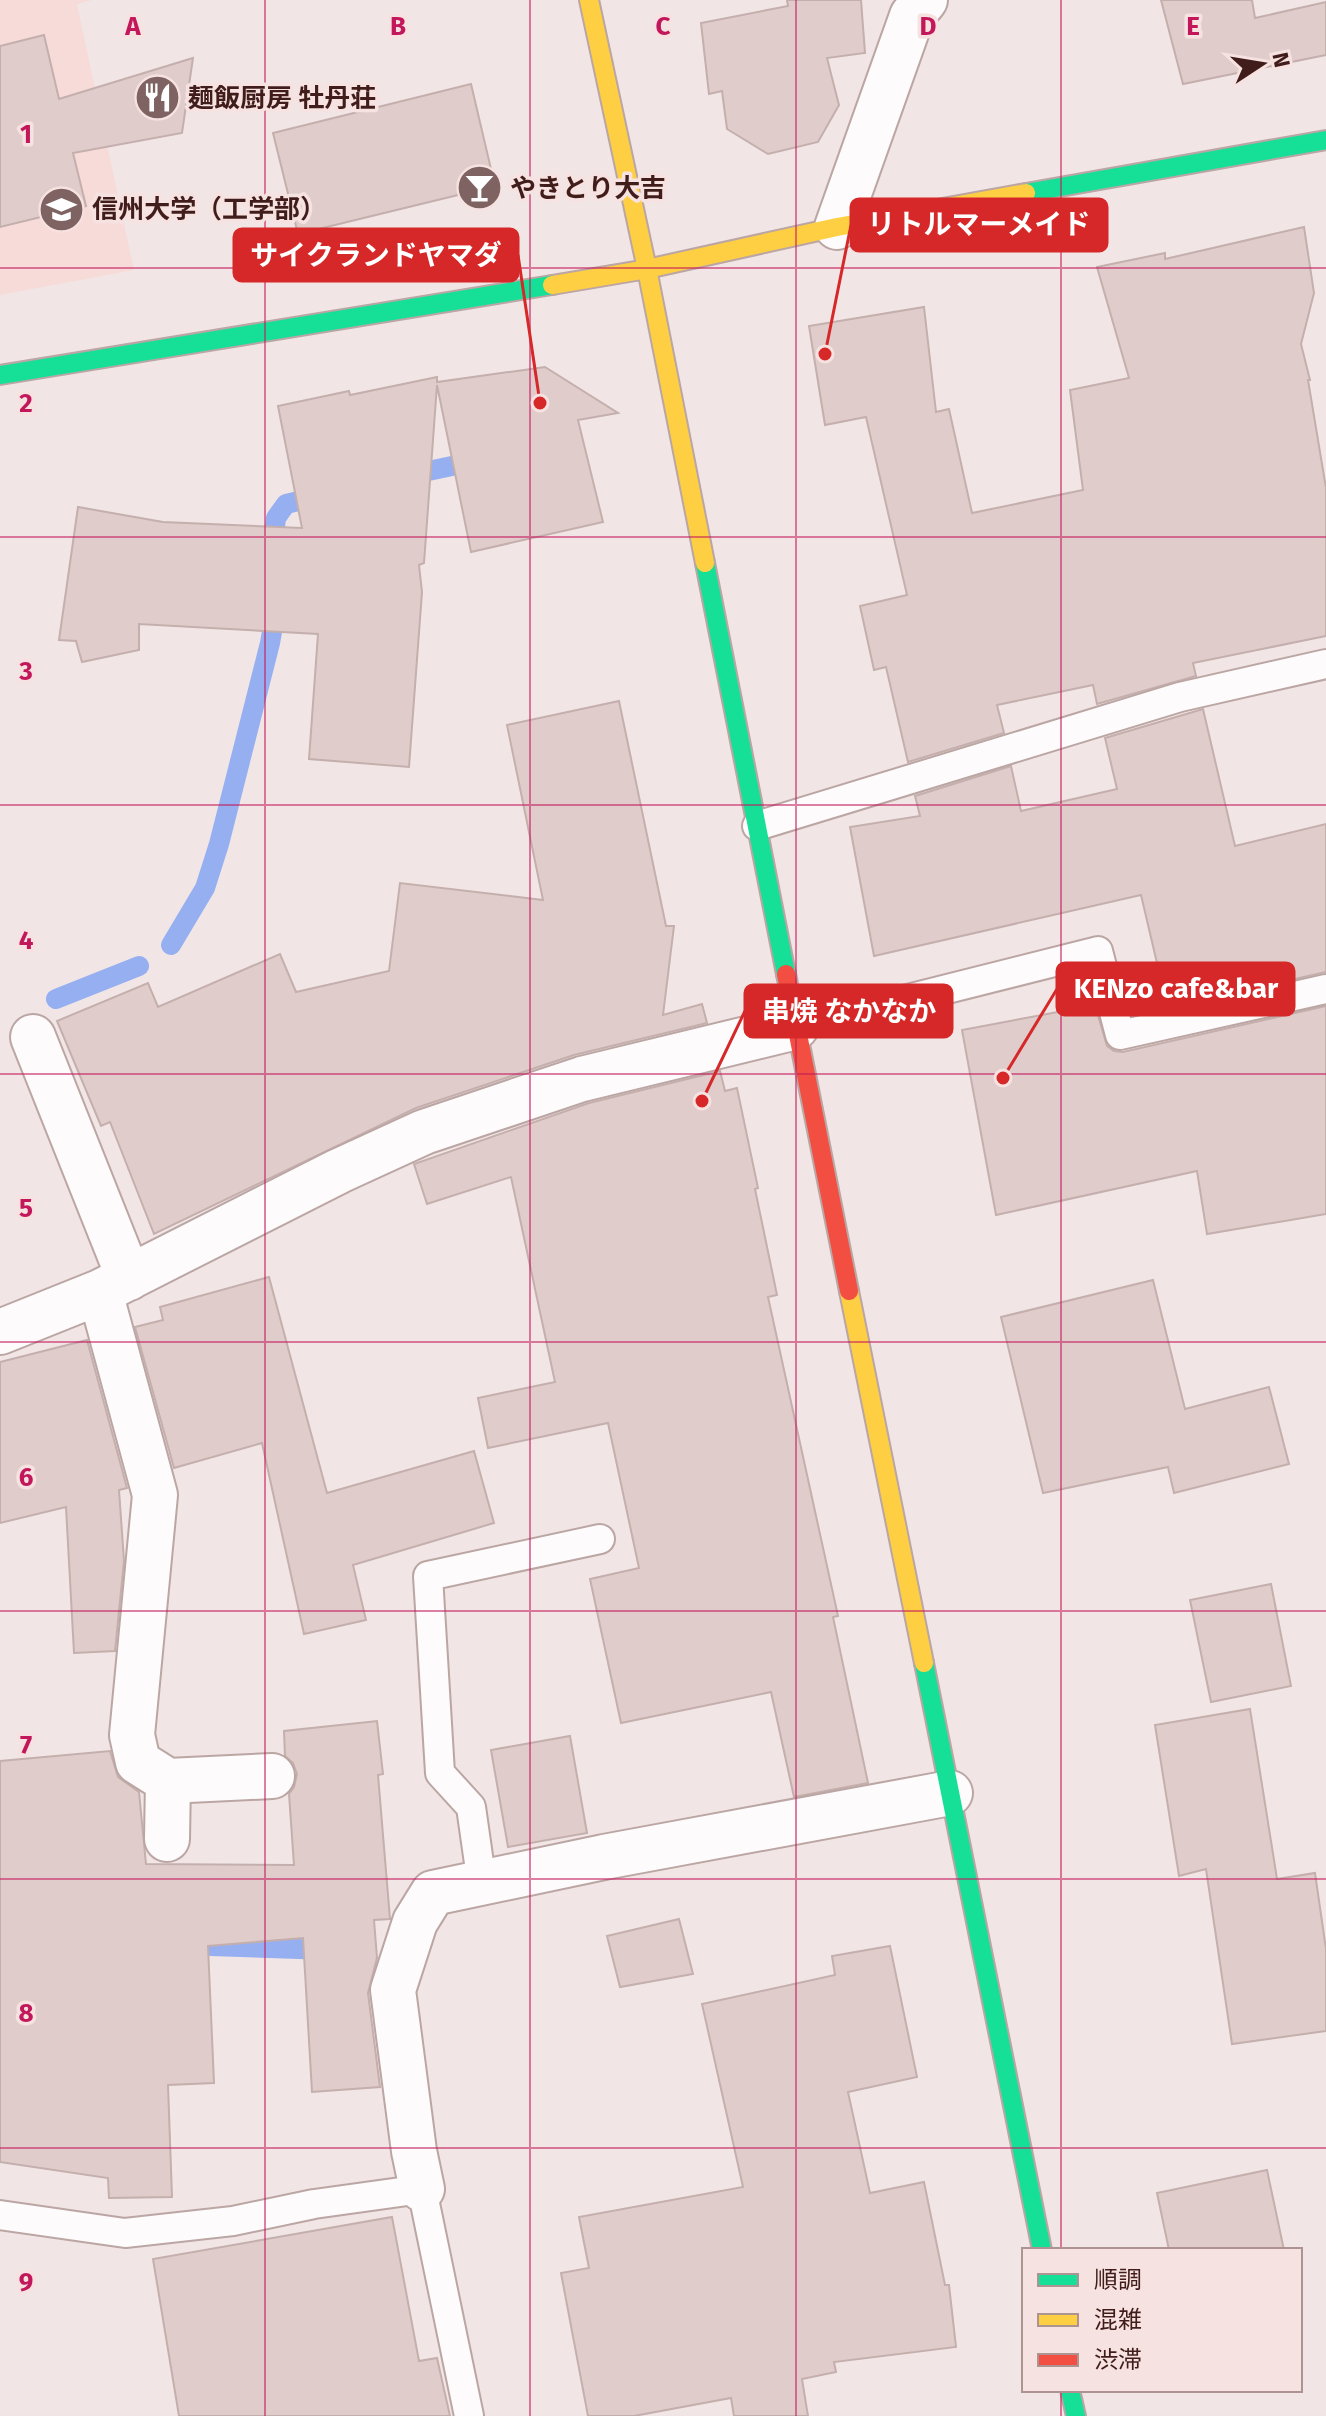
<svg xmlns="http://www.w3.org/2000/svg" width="1326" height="2416" viewBox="0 0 1326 2416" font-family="'Fira Sans','Noto Sans JP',sans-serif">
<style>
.built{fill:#f7dbd8}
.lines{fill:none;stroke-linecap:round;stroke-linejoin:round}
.stream{stroke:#95aff0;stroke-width:20}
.building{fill:#e0cccb;stroke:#c4afad;stroke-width:2}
.lane-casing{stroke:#bba6a4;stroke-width:32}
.street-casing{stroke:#bba6a4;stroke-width:48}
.fast-casing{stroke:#bba6a4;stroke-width:22}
.slow-casing{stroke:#bba6a4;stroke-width:22}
.jam-casing{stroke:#bba6a4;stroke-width:22}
.lane{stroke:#fdfbfb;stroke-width:28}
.street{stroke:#fdfbfb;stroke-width:44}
.fast{stroke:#16e098;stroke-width:18}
.slow{stroke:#ffcf43;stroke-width:18}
.jam{stroke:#f24e42;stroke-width:18}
.grid{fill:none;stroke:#c2185b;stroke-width:2;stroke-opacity:0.55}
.labels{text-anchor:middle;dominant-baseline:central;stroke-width:7;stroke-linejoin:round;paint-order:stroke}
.poi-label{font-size:26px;font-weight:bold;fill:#401d1b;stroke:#f6e2e0;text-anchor:start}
.grid-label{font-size:26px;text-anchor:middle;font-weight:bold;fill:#c2185b;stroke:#f6e2e0;stroke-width:7;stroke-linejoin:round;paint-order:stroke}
.leader{fill:none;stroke:#d62828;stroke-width:3}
.callout-dot{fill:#d62828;stroke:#f6e2e0;stroke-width:3}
.callout{fill:#d62828;stroke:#d62828;stroke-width:3}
.callout-label{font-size:28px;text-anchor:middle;font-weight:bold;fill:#fff}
</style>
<rect width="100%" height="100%" fill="#f1e6e5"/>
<path class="built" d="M0,0H92L77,4L134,270L0,295Z"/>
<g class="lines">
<path class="stream" d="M405,476L480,460
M272,554L276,518L286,504L324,495
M171,945L205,888L219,844L270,643L273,626L272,606
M56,999L139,966
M180,1945L328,1950"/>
</g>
<path class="building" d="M787,0H861L865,53L827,58L839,105L818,142L768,154L727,129L722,91L709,94L701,23L788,6Z
M1161,0H1252L1255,18L1326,2V55L1183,84Z
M44,35L59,99L193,58L182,133L73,153L86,206L0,227V46Z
M471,84L495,186L298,234L273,133Z
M1304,227L1314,293L1301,344L1310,380H1308L1326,488V636L1193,663L1196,676L1097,704L1093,685L997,705L1004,733L908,762L886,667L874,670L860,606L907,595L866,417L825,425L809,326L924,307L936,412L949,409L972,513L1083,490L1070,390L1129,378L1097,267L1165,253V259Z
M545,367L618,413L578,420L603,522L471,552L437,385L424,563L419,565L422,592L409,767L309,759L318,634L139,624V650L82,662L76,641L59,640L78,507L163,522L302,528L278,406L349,391L350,395L437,377V382Z
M619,701L666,926H674L663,1015L702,1004L707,1023L574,1055L416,1108L154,1234L110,1122L101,1126L57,1021L148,983L158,1007L280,954L296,992L389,971L400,883L543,900L507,725Z
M1203,709L1235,846L1326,824V972L1132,1015L1128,999L1164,993L1141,895L874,956L850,827L920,816L915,796L1011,766L1021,811L1117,789L1105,738Z
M1095,1005L1107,1046L1114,1051L1123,1052L1326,1006V1214L1207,1234L1197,1171L996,1215L962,1030Z
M720,1071L725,1091L737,1088L758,1188L755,1189L777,1295L768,1297L838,1616L833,1617L868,1783L794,1797L771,1692L621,1723L590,1579L639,1568L608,1423L488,1448L478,1398L555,1382L511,1177L427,1204L414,1164L589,1103Z
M269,1277L327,1493L474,1451L494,1523L353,1565L366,1620L304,1634L262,1443L174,1468L135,1327L163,1320L160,1307Z
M1153,1280L1185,1409L1269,1387L1289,1464L1174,1493L1168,1467L1043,1493L1001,1317Z
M87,1340L127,1488L119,1490L124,1561L115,1651L74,1653L66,1507L0,1523V1362Z
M1271,1584L1291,1686L1211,1702L1190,1600Z
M1250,1709L1277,1879L1315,1873L1326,1949V2031L1232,2044L1206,1869L1179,1876L1155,1725Z
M377,1721L383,1774L378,1775L390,1919L374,1920L377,1958L368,1993L380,2087L312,2092L303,1938L208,1946L214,2083L168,2085L172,2197L109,2198L108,2178L0,2162V1761L110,1751L118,1777L139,1792L146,1864L294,1865L289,1794L294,1787L297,1774L293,1763L285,1756L284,1731Z
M570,1736L587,1833L508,1847L491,1750Z
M679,1919L693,1974L620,1987L607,1936Z
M890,1946L917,2077L848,2092L870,2193L924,2182L945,2285H949L956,2347L834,2362L836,2372L802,2379L808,2416H734L731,2398L634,2416H588L561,2273L589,2268L579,2217L743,2187L702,2004L835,1975L832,1956Z
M1267,2170L1284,2250H1169L1157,2193Z
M392,2217L419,2361L437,2358L450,2416H179L153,2259Z"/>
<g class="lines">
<defs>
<path id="lane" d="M757,826L1180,697L1326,664
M796,1027L1098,951L1120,1035L1326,989
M482,1884L471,1807L440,1773L428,1576L600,1539
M0,2215L125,2233L233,2221L314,2204L422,2189L469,2416"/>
<path id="street" d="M837,227L912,16L925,0
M33,1037L129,1278
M100,1292L155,1495L132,1735L138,1762L168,1781L272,1776
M0,1332L100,1292L339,1171L424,1132L582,1079L796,1027
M167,1839L168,1781
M422,2189L414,2151L393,1990L415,1922L433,1893L604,1857L950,1793"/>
<path id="fast" d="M1026,193L1326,140
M0,375L552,285
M705,563L786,974
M924,1663L1042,2250
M1070,2390L1076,2416"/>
<path id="slow" d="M589,0L647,269L705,563
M552,285L647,269L837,227L1026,193
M849,1291L924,1663"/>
<path id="jam" d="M786,974L849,1291"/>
</defs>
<use href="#lane" class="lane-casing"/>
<use href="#street" class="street-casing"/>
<use href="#fast" class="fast-casing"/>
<use href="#slow" class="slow-casing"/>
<use href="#jam" class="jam-casing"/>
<use href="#lane" class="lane"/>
<use href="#street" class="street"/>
<use href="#fast" class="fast"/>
<use href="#slow" class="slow"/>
<use href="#jam" class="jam"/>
</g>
<path class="grid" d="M265,0V2416M530,0V2416M796,0V2416M1061,0V2250M0,268H1326M0,537H1326M0,805H1326M0,1074H1326M0,1342H1326M0,1611H1326M0,1879H1326M0,2148H1326M1061,2390V2416"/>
<defs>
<symbol id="restaurant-disc" viewBox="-11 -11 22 22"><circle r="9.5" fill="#7e6362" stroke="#f6e2e0"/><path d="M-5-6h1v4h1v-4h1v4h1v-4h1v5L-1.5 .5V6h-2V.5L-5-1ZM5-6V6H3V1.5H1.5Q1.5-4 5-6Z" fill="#fff"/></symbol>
<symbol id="bar-disc" viewBox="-11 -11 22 22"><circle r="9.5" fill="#7e6362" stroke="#f6e2e0"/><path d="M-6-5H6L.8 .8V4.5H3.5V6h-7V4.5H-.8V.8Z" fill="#fff"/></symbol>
<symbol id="university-disc" viewBox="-11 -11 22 22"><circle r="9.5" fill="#7e6362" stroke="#f6e2e0"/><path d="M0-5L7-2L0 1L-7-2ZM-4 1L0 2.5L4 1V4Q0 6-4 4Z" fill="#fff"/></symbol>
</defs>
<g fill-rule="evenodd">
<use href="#restaurant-disc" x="132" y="72" width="51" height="51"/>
<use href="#bar-disc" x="454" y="162" width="51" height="51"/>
<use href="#university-disc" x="36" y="184" width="51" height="51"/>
</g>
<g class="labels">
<g class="poi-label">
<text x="188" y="98">麺飯厨房 牡丹荘</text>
<text x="510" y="188">やきとり大吉</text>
<text x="92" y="209">信州大学（工学部）</text>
</g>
</g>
<g class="grid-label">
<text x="133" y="35">A</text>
<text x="398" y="35">B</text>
<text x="663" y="35">C</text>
<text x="928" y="35">D</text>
<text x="1193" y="35">E</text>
<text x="26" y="143">1</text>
<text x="26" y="412">2</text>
<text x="26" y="680">3</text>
<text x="26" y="949">4</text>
<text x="26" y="1217">5</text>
<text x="26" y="1486">6</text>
<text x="26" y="1754">7</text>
<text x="26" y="2022">8</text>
<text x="26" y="2291">9</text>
</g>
<path class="leader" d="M825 354L851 225M540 403L518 255M1003 1078L1057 989M702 1101L745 1011"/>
<g class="callout-dot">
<circle cx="825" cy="354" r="8"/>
<circle cx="540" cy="403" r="8"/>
<circle cx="1003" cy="1078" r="8"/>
<circle cx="702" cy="1101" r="8"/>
</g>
<g class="callout">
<rect x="851" y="199" width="256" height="52" rx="8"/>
<rect x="234" y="229" width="284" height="52" rx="8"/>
<rect x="1057" y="963" width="237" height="52" rx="8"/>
<rect x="745" y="985" width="207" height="52" rx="8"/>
</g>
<g class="callout-label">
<text x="979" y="234">リトルマーメイド</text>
<text x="376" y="265">サイクランドヤマダ</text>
<text x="1176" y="998">KENzo cafe&amp;bar</text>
<text x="849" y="1021">串焼 なかなか</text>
</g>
<rect x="1022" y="2248" width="280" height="144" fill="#f6e2e0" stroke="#ad9391" stroke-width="2"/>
<rect x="1038" y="2274" width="40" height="12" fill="#16e098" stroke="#ad9391" stroke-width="2"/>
<text x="1094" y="2288" font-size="24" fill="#401d1b">順調</text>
<rect x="1038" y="2314" width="40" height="12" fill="#ffcf43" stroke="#ad9391" stroke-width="2"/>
<text x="1094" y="2328" font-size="24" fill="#401d1b">混雑</text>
<rect x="1038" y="2354" width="40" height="12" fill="#f24e42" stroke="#ad9391" stroke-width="2"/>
<text x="1094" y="2368" font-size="24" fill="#401d1b">渋滞</text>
<g transform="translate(1262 64) rotate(78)" stroke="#f6e2e0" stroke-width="6" paint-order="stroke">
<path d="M0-6L14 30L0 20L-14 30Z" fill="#401d1b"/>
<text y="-12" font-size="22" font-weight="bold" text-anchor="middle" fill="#401d1b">N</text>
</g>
</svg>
